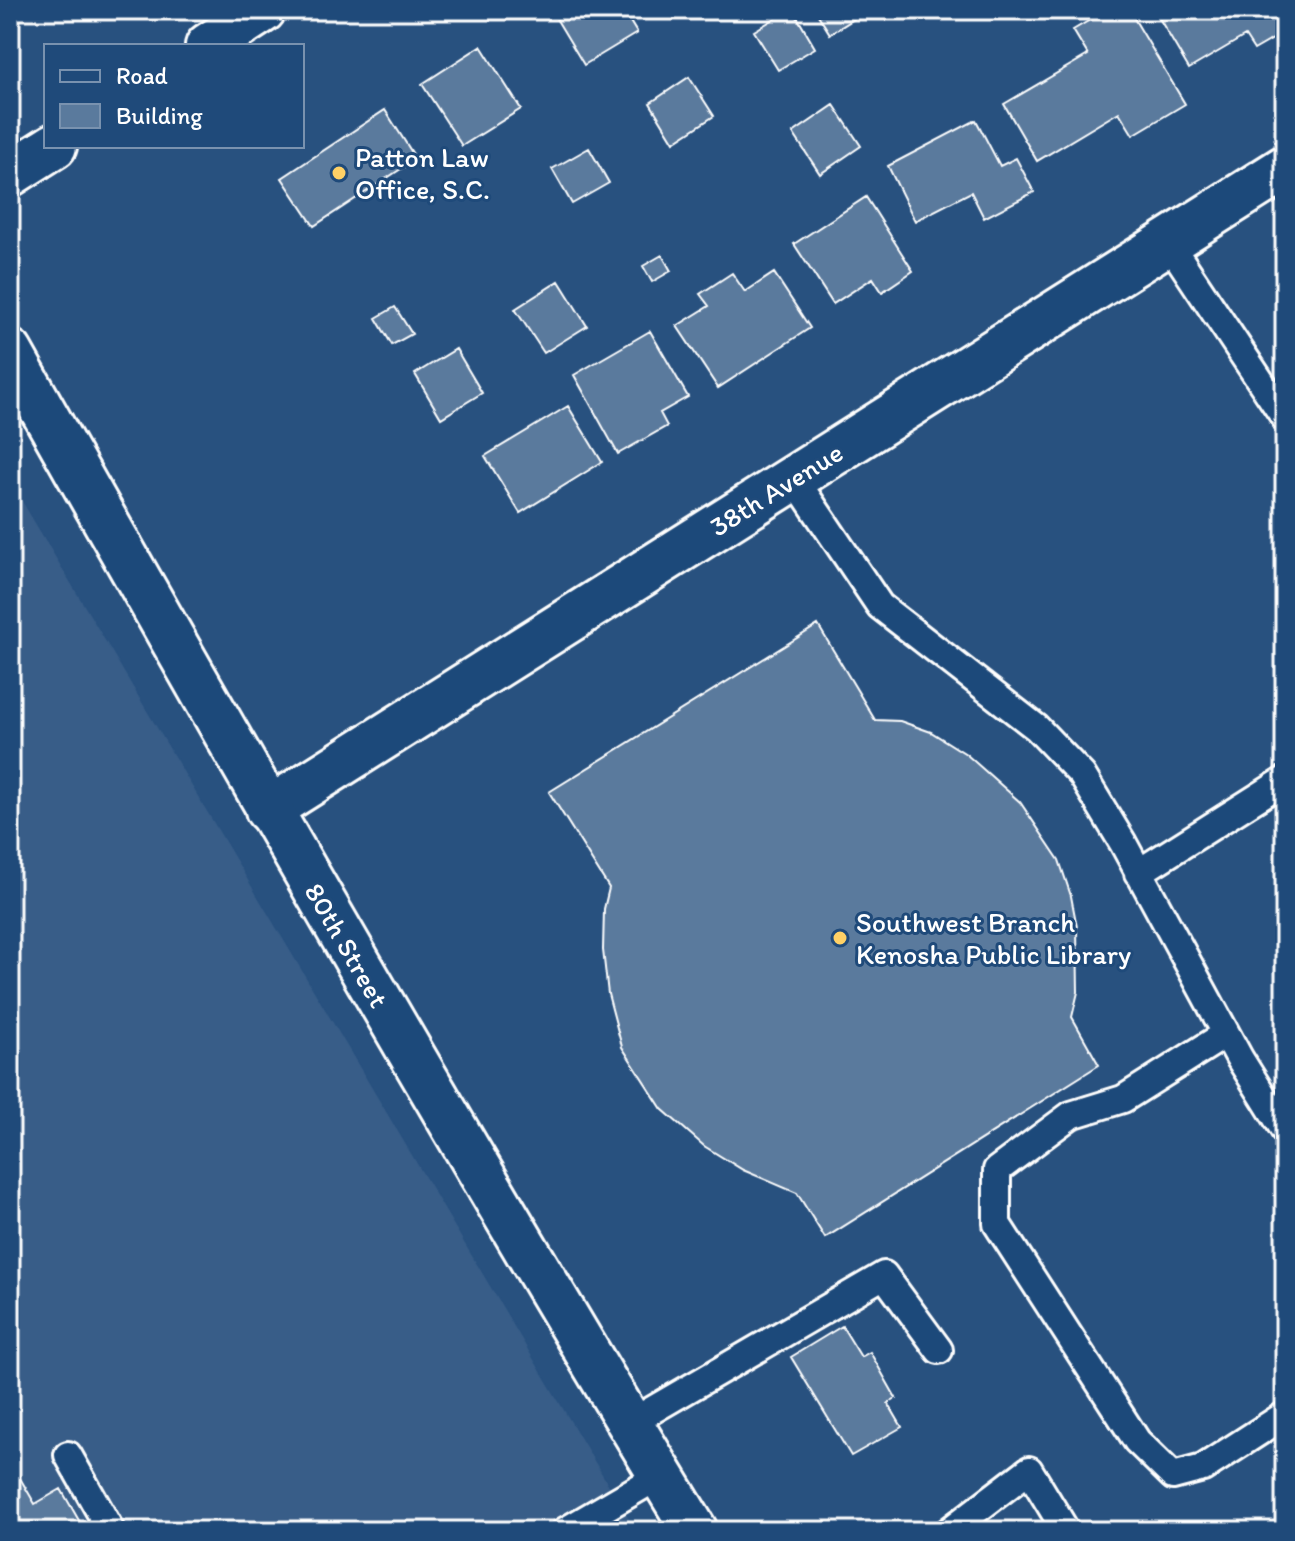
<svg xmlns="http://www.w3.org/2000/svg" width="1295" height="1541" viewBox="0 0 1295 1541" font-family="Itim,sans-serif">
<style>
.built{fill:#375d88}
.building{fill:#5a7a9d;stroke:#fff;stroke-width:2}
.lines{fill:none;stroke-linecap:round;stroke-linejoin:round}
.service-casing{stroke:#fff;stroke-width:32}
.minor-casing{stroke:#fff;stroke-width:50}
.tertiary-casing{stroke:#fff;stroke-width:50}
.secondary-casing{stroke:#fff;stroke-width:50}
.service{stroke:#1f4a7a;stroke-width:26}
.minor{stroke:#1f4a7a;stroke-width:44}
.tertiary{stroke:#1f4a7a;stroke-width:44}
.secondary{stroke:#1f4a7a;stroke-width:44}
.poi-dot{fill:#ffd166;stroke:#1f4a7a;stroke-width:3}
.labels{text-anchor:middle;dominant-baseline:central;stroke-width:6;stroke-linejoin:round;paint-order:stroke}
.poi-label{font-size:28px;fill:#fff;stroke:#1f4a7a;text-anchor:start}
.street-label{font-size:28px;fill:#fff;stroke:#1f4a7a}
</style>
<rect width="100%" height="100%" fill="#28517f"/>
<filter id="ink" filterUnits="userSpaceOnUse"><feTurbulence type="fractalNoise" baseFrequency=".0125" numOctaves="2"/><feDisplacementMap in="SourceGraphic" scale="16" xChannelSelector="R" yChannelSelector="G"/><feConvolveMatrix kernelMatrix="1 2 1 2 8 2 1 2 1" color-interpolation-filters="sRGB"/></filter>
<g filter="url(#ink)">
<path class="built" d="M10,481L636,1531H10Z"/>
<path class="building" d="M551,10H623L637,33L584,65Z
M789,10H793L815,48L778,70L754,31Z
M815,10H868L830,34Z
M1107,10H1129L1185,104L1133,135L1119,112L1037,161L1004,104L1088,55L1073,30Z
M1172,10H1285V32L1254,50L1245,36L1189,69L1159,18Z
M481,46L521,109L462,146L422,84Z
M689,77L714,116L674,142L650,103Z
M834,105L861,146L820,174L793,133Z
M385,110L416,159L314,226L282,178Z
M976,120L1000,166L1016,158L1034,192L984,218L971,192L915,221L888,166Z
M589,148L609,183L572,204L552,169Z
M866,197L913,271L882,292L873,278L833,304L794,244Z
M662,255L671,271L652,282L643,266Z
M732,273L745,292L774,273L810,328L718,388L677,326L709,306L700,294Z
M559,281L587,326L544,353L515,309Z
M395,307L412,334L392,345L376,318Z
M650,331L688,397L660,413L667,426L618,454L574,375Z
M456,349L482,393L441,418L415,374Z
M568,406L602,462L520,513L485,456Z
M818,625L875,720L900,721L931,732L966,754L1020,802L1059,860L1071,896L1077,927L1078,992L1072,1017L1099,1065L825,1238L797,1193L743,1170L704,1146L662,1109L622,1047L608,994L603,950L604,909L609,888L549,792Z
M842,1326L861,1357L870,1352L896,1398L888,1403L902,1427L851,1456L791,1357Z
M10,1461L35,1504L61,1489L85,1531H10Z"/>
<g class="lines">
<defs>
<path id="service" d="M1168,242L1285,418
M794,478L880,606L1037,728L1082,775L1123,843L1240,1059L1285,1131
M1138,873L1285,780
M1226,1034L1123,1099L1071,1115L997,1170V1224L1137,1441L1173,1476L1203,1468L1285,1415
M630,1423L884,1275L939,1350
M68,1455L111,1531
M565,1531L661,1475
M949,1531L1029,1470L1066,1531"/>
<path id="minor" d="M268,810L1285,168"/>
<path id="tertiary" d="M10,352C233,749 459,1143 695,1531"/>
<path id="secondary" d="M208,46L263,10
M10,174L54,146"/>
</defs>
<use href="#service" class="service-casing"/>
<use href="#minor" class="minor-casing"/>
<use href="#tertiary" class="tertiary-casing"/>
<use href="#secondary" class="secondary-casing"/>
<use href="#service" class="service"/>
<use href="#minor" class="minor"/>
<use href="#tertiary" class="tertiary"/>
<use href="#secondary" class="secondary"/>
</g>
</g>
<g class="poi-dot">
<circle cx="339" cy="173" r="8"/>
<circle cx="840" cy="938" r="8"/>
</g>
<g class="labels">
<g class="poi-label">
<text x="355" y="157">Patton Law<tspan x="355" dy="32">Office, S.C.</tspan></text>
<text x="856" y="922">Southwest Branch<tspan x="856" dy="32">Kenosha Public Library</tspan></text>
</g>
<g class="street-label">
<text transform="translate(776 489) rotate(-32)">38th Avenue</text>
<text transform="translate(347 945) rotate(60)">80th Street</text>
</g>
</g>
<rect width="1295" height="1541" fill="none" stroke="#1f4a7a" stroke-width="40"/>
<rect x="20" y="20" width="1255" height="1501" fill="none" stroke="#fff" stroke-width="3" filter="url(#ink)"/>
<rect x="44" y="44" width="260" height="104" fill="#1f4a7a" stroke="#7992af" stroke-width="2"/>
<rect x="60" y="70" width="40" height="12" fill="#1f4a7a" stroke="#7992af" stroke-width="2"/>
<text x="116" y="84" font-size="24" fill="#ffffff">Road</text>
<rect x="60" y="104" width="40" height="24" fill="#5a7a9d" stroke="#7992af" stroke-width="2"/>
<text x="116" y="124" font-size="24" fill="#ffffff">Building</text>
</svg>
